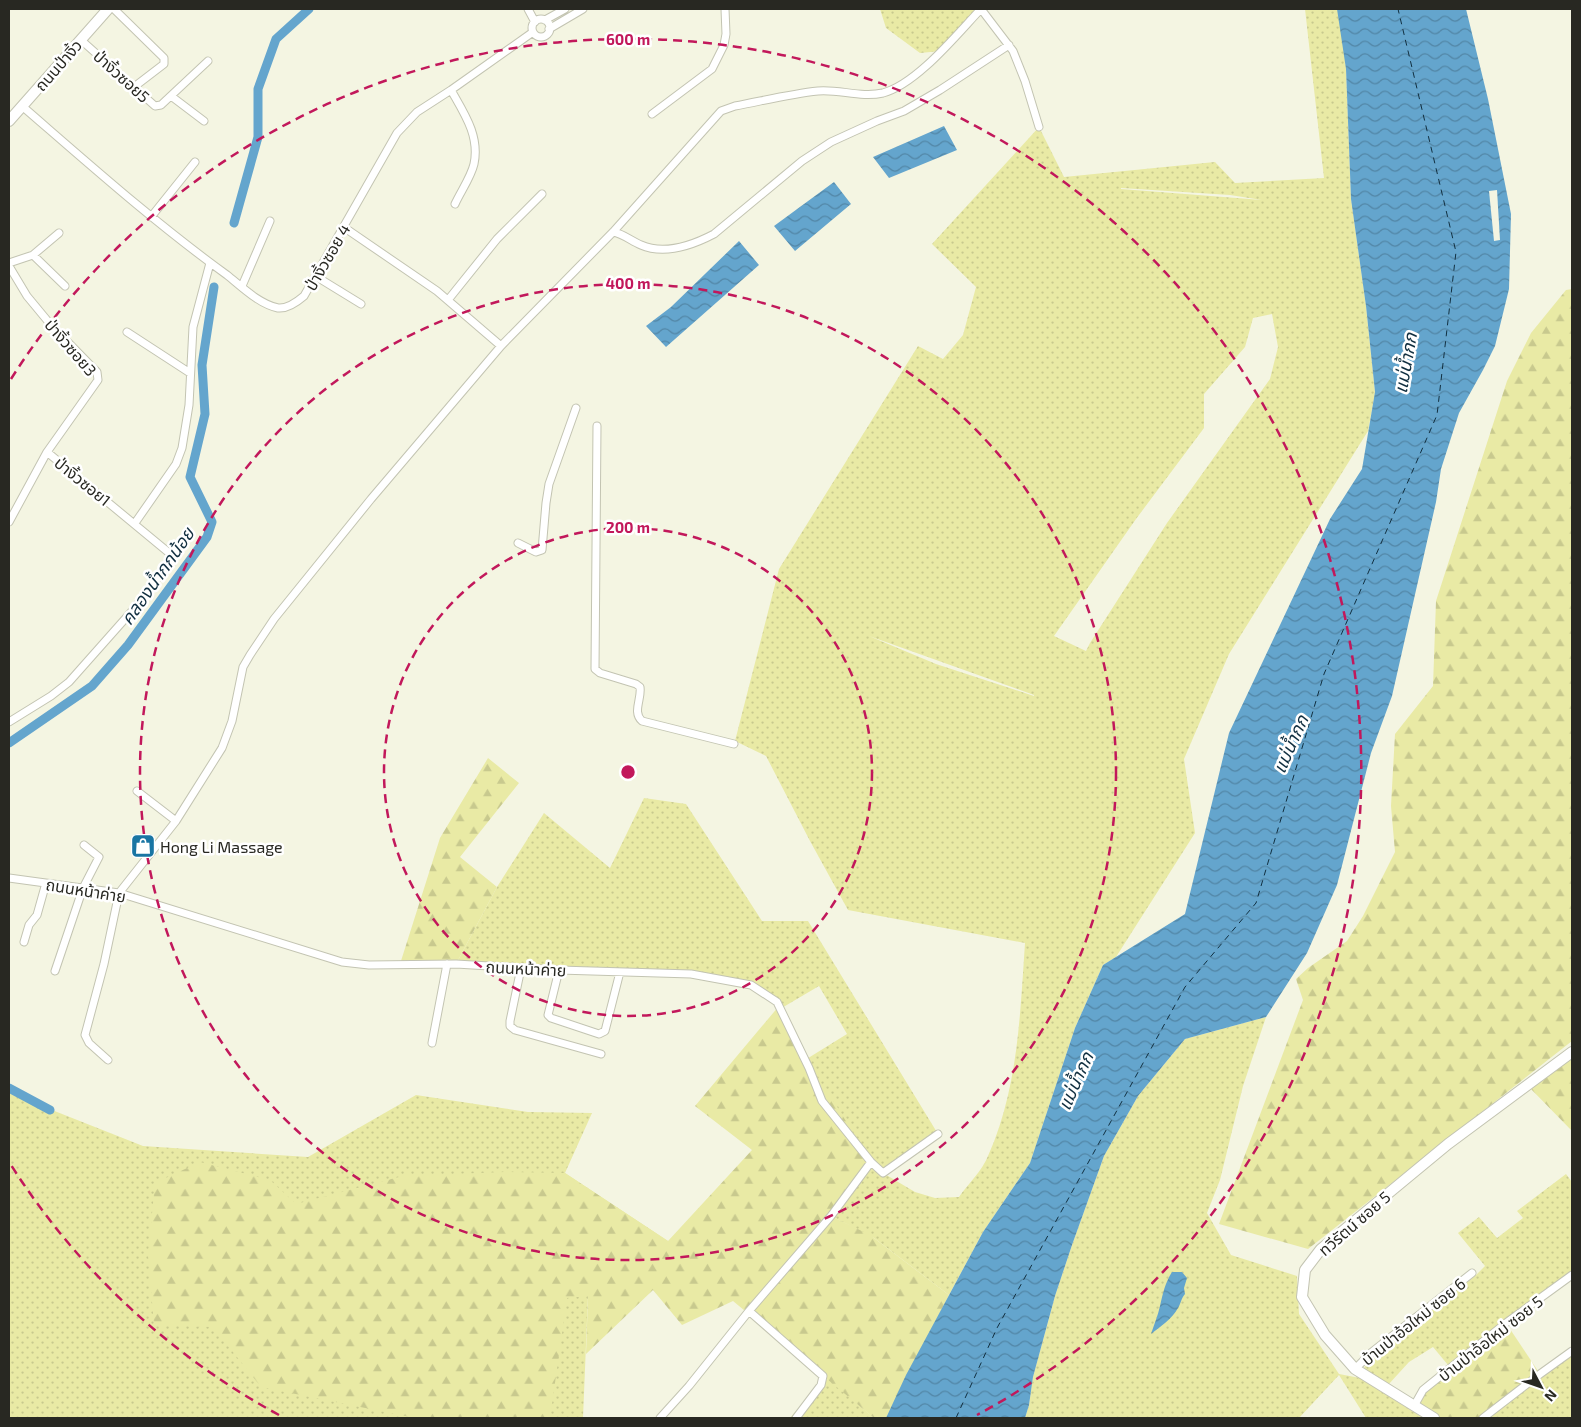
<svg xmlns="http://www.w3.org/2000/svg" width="1581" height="1427" viewBox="0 0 1581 1427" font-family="'Exo 2','Noto Sans Thai',sans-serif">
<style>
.green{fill:url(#green-dots);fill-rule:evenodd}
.forest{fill:url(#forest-firs)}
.water{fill:url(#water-waves)}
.pier{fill:#f4f5e2}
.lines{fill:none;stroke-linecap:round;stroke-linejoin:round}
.canal{stroke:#64a5cd;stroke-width:9}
.ferry{stroke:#112f40;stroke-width:1;stroke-dasharray:6 5;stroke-linecap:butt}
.street-casing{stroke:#c3c4b2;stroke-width:9}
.secondary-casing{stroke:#c3c4b2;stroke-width:12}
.street{stroke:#fff;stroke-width:7}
.secondary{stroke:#fff;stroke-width:10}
.ring{fill:none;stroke:#c2185b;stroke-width:2.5;stroke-dasharray:9 6}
.labels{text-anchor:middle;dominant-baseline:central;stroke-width:5;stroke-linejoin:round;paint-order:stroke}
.street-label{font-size:16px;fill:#282822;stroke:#fff}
.poi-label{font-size:16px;fill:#282822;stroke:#fff;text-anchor:start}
.water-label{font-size:18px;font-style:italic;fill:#112f40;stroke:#fff}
.centre{fill:#c2185b;stroke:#fff;stroke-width:2.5}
.ring-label{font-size:15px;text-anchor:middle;font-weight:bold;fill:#c2185b;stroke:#fff;stroke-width:5;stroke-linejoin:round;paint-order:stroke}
</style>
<defs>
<pattern id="green-dots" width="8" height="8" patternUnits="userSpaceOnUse" patternTransform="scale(1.25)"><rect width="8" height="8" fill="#e9eaa5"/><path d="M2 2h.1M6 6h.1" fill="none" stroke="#c8c98e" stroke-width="1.8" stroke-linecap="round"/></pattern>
<pattern id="forest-firs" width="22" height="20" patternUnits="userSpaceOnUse" patternTransform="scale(1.25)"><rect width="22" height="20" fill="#e9eaa5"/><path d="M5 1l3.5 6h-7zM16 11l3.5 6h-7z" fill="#c8c98e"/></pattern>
<pattern id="water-waves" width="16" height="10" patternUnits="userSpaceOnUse" patternTransform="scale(1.25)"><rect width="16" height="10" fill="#64a5cd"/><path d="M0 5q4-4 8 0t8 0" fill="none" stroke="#5286a6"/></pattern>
</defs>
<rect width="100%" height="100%" fill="#f4f5e2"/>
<path class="green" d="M880,9H981L941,51L920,53L886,28Z
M1305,9H1341L1346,69L1351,199L1366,306L1375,393L1368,431L1229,654L1184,759L1195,833L1116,957L1103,965L1075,1028L1030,1163L983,1232L949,1295L874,1238L831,1216L809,1068L805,1060L847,1034L819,986L780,1009L777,1002L751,985L725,980L620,972L456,964L497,887L544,813L610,868L644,798L686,804L762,921H808L938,1134L883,1173L915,1192L935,1198L959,1197C968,1184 982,1171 988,1156C1018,1089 1020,1016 1025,943L848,910L810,841L766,756L735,741L779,569L918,346L943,359L963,335L976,287L932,244L1039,127L1064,177L1215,162L1235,183L1324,178ZM1121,188L1230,195L1262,200L1121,189ZM1272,314L1278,347L1270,379L1167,523L1090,643L1086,651L1054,636L1136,519L1204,428V394L1245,347L1253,318ZM869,636L1034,695V696L936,664Z
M1266,1017L1243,1086L1220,1180L1207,1213L1231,1255L1297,1276L1299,1314L1339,1374L1360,1378L1423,1418H1366L1339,1375L1299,1418H1025L1029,1405L1033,1377L1055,1296L1072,1245L1104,1156L1138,1096L1185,1039Z
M9,1093L143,1146L308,1157L416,1095L528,1112L592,1113L565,1173L668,1241L588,1296L583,1418H9Z
M1566,1174L1572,1182V1273L1448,1365L1433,1347L1409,1362L1388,1385L1364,1368L1368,1361L1475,1276L1485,1266L1458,1233L1479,1217L1497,1238L1523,1218L1517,1211Z
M1572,1353V1418H1483Z
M829,1379L874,1418H790L823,1380Z"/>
<path class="forest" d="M1572,289V1041L1308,1249L1219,1224L1303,1000L1296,979L1308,968L1347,941L1363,916L1395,852L1391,806L1395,734L1433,686L1436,601L1507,381L1531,333L1566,290Z
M488,758L519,783L460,857L497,887L456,964H400L440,838Z
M779,1006L809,1068L836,1105L871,1162L831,1216L870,1235L949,1295L886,1418H874L733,1301L682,1325L653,1290L586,1354L588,1296L567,1298L550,1418H415L261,1387L213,1327L154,1325L148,1255L155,1183L200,1162L270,1180L296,1204L403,1176L505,1172L565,1173L668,1241L752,1150L695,1106Z
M1572,1052V1131L1530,1088Z
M1506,1323L1540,1374L1483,1418H1435L1414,1406L1423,1390Z"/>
<path class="water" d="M1337,9H1466L1488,99L1511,214L1509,289L1495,346L1483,370L1459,413L1441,469L1436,502L1392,696L1371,753L1337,885L1307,953L1266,1017L1185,1039L1138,1096L1104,1156L1072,1245L1055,1296L1033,1377L1029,1405L1025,1418H886L906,1375L983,1232L1030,1163L1075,1028L1103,965L1185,914L1229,733L1330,519L1362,469L1375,392L1366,306L1351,199L1346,69Z
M944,126L957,150L889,178L873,157Z
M834,182L851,204L795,251L774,226Z
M739,241L759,265L666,347L646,326L671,307Z
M1172,1272H1182L1187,1278L1184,1288L1185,1294C1181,1299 1181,1303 1178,1308C1172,1319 1160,1327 1151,1334C1154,1325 1158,1315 1160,1306C1163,1293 1165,1283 1172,1272Z"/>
<path class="pier" d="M1497,190L1500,240L1494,241L1489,191Z"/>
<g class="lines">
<path class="canal" d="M234,223L258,137V89L276,39L309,9
M9,743L92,686L128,645L207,537L212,522L190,477L205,414L202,365L214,287
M9,1088L50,1110"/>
<path class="ferry" d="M956,1418L997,1328L1185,987L1256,903L1324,674L1437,415L1456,252L1398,9"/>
<defs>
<path id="street" d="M114,9L164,58V64L134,87
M528,9L535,22
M981,9L1013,51L1025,81L1039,127
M532 28a9 9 0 1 1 18 0a9 9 0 1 1-18 0Z
M545,20L565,9
M549,29L583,9
M81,40L155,106L161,105L208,61
M451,90C464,113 480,136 474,164C471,177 461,191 455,204
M171,96L204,121
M22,106C89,164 155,223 227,275C242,287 259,304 278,308C287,309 297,302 304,296L397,133L417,112L451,90L533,32
M652,114L712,69L724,45L726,34L725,9
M151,217L195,162
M345,228L437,291L501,346
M613,232C624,234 631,241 641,245C664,255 693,245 714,234L802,161L831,142L877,121L904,111L940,90L1009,45
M33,255L65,286
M9,263L33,255L59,233
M9,266L27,296L51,325L97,372L98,380L47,452
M317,277L361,304
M242,286L270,221
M448,300L497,239L542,194
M127,332L190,373
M597,426L595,669L600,673L636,684L640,687C642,699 632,712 642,721L734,744
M9,522L47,452L168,552L171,557L170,562L132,611L69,682L51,696L9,722
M135,523L176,464L182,448L189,405L193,327L210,263
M518,543L536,552L542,550L546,503L549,484L576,408
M137,791L176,821
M9,878L119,893L342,962L369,965L456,964L559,970L691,974L751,985L777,1002L809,1068L822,1101L871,1162L883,1173L938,1134
M24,942L29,925L37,915L46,883
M521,968L510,1021V1026L515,1030L601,1054
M559,970L548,1015L551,1018L599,1034L605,1031L620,972
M55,971L83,888L99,857L84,845
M432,1043L447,964
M108,1060L89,1043L85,1035L104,964L119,893L176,821L222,748L232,721L243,667L250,655L274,619L371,499L501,346L613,232L721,111L735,106C762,101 790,94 818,91C839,89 861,98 883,93C917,84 957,34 981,9
M749,1311L823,1376L821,1385L796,1418
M1355,1369L1372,1352L1472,1273
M1414,1406L1423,1390L1506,1323L1572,1275
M660,1418L689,1386L749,1311L831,1216L871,1162
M1483,1418L1540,1374L1572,1351"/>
<path id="secondary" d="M9,121L108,9
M1434,1418L1355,1369L1325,1335L1302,1297L1305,1270L1321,1249L1448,1144L1572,1052"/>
</defs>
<use href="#street" class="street-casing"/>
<use href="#secondary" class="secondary-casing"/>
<use href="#street" class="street"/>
<use href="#secondary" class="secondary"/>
</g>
<g class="ring">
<circle cx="628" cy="772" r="244"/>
<circle cx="628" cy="772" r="488"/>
<path d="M279 1415A732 732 0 0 1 11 1165M11 379A732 732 0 1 1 977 1415"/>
</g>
<defs>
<symbol id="shop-square" viewBox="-11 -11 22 22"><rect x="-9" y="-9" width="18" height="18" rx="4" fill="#1975a3" stroke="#fff"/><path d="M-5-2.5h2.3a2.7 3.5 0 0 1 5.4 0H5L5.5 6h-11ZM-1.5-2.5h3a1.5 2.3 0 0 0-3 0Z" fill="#fff"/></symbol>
</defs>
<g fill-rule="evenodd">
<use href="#shop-square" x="129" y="832" width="28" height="28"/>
</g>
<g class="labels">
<g class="street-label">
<text transform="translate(58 65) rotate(-49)">ถนนป่างิ้ว</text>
<text transform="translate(122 76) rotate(42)">ป่างิ้วซอย5</text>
<text transform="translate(327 257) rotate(-60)">ป่างิ้วซอย 4</text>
<text transform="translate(71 347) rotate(49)">ป่างิ้วซอย3</text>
<text transform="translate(83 481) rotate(39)">ป่างิ้วซอย1</text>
<text transform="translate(86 890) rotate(9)">ถนนหน้าค่าย</text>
<text transform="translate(526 968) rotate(3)">ถนนหน้าค่าย</text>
<text transform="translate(1354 1223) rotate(-41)">ทวีรัตน์ ซอย 5</text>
<text transform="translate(1413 1321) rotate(-39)">บ้านป่าอ้อใหม่ ซอย 6</text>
<text transform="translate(1490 1338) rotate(-38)">บ้านป่าอ้อใหม่ ซอย 5</text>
</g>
<g class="poi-label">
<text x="160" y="846">Hong Li Massage</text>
</g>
<g class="water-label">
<text transform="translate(1405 363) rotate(-80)">แม่น้ำกก</text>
<text transform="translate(157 576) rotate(-55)">คลองน้ำกกน้อย</text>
<text transform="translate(1290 744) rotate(-66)">แม่น้ำกก</text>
<text transform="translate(1075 1081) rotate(-66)">แม่น้ำกก</text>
</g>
</g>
<circle cx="628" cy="772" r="8" class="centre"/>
<g class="ring-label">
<text x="628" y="45">600 m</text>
<text x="628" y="289">400 m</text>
<text x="628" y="533">200 m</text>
</g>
<rect width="1581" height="1427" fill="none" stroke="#282822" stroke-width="20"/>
<g transform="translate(1541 1387) rotate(131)" stroke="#ffffff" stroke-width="4" paint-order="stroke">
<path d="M0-4L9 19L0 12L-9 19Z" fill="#282822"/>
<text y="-8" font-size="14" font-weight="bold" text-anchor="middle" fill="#282822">N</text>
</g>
</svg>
